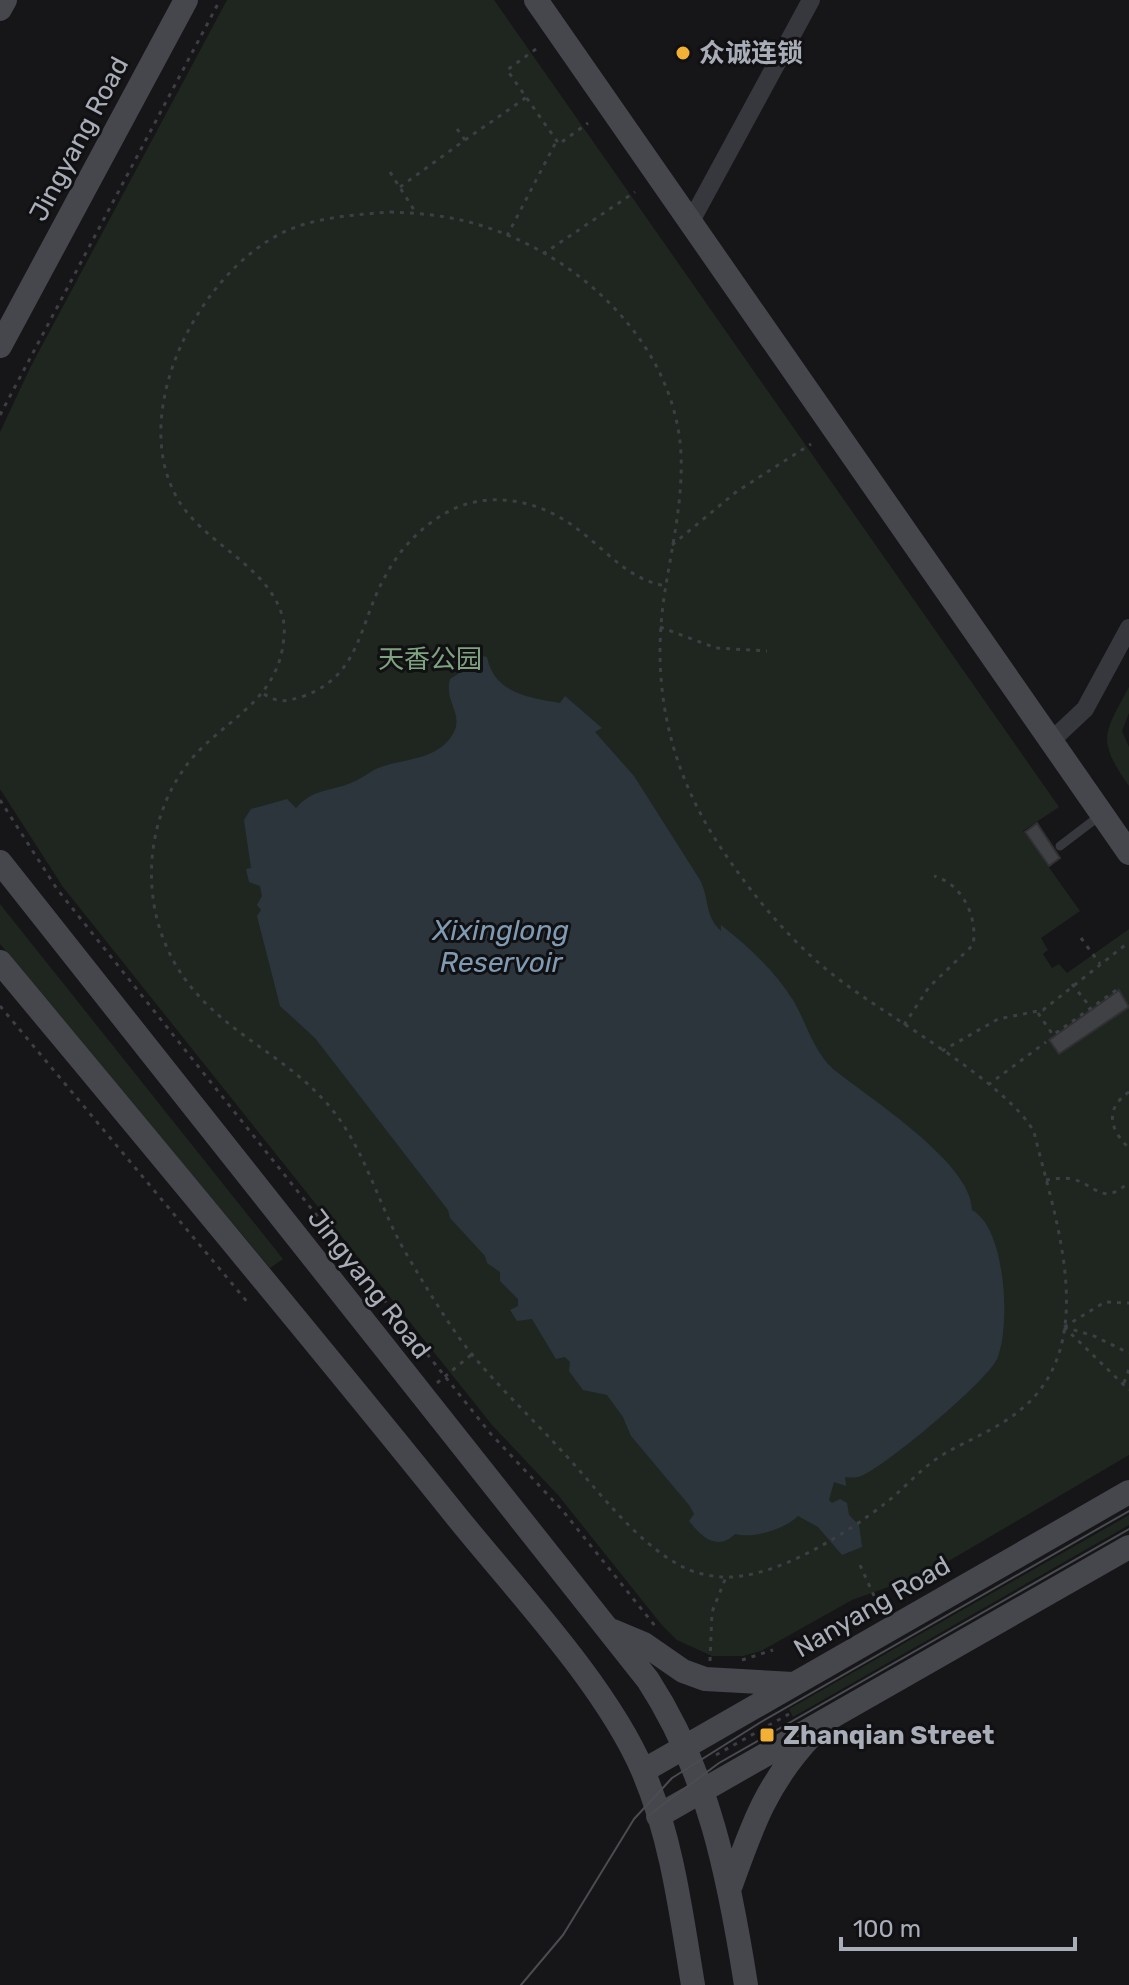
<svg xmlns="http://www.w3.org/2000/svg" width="1129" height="1985" viewBox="0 0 1129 1985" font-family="Rubik,'Noto Sans SC',sans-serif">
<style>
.green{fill:#1e261f}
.water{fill:#2c353c}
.building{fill:#404145;stroke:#303034;stroke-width:2}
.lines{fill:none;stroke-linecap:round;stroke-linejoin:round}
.path{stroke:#3d3f44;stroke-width:3;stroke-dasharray:4 6;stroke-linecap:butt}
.lane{stroke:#37383d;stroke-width:9}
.street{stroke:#37383d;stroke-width:18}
.secondary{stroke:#45474d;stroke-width:24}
.tram{stroke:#4a4c52;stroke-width:2}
.poi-dot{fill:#f2b134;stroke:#111113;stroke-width:3}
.labels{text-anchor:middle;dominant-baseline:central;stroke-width:6;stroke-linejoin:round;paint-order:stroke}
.poi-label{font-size:26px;font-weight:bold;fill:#a8adb8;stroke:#111113;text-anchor:start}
.street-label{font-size:26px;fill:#a8adb8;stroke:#111113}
.park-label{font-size:26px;fill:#7fa381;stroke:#111113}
.water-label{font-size:28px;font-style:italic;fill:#7f9bb3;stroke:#111113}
</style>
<rect width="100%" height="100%" fill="#161618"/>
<path class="green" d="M227,0H494L1059,807L1023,831L1080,911L1041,938L1048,950L1043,954L1052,968L1059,964L1067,973L1129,929V1455L930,1572L852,1600L761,1651L743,1656H712L677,1640L661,1624L558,1495L492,1425L63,887L0,789V432L30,368Z
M1129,687V713L1122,731L1129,747V786C1097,740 1103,735 1129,687Z
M0,904L283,1259L270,1268L0,944Z
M1129,1515V1525L793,1717L789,1709Z"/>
<path class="water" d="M478,655L487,657C494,693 529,698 560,703L565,696L602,728L595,732L634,776L700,880C710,900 704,915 721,931V925C749,947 774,970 793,1000C806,1022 814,1052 833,1069C869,1098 972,1163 972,1210C1006,1228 1011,1327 997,1359C986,1382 888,1464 863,1475C858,1478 851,1478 845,1477L846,1486L834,1482L829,1500L832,1503L840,1499L847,1503L849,1515L859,1525L862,1547L842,1555L818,1527L798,1516C785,1529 753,1539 735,1534C717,1552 701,1536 689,1521L694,1514L689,1505L631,1436L623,1417L607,1395L583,1390L569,1371L570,1362L565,1357L556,1359L532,1319L517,1321L510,1310L518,1306V1299L500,1281V1272L487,1263L485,1256L450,1218L448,1210L315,1038L280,1006L257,916L261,910L257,905L262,896L260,886L249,882L246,869L251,868L244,820L251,809L287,799L296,808C313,789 328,792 351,783C362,779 372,769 384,766C409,758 440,759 454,732C463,713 444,701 450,679L458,674L460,666L470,667Z"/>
<path class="building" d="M1037,823L1060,858L1049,866L1025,832Z
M1119,990L1129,1007L1059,1054L1049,1040Z"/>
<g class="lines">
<path class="path" d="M536,49L507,70L559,144L588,123
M465,140L527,97
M390,172L416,213
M400,187L465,140L455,126
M390,212C415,213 441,215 465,221C571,247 675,339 681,454C683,500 672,547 665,591C650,684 669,770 721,848C755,899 797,950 848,986C894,1020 1009,1085 1034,1132C1054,1216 1103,1345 1019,1411C997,1429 968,1440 944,1454C922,1467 907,1486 887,1502C846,1534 774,1580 721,1577C709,1576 695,1573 685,1568C636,1544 597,1488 560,1449C527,1413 489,1378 460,1339C441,1312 424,1284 407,1255C380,1210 367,1154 334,1112C284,1048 205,1030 168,950C140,890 148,814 189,762C221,722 270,706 282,651C284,639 286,627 282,615C266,563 201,543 176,496C129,409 199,274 282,233C314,217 354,215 390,212Z
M507,236L557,140
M543,254L635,192
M0,415L220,0
M672,545L736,492L811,444
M660,627L716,648L767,651
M264,694C279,704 288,701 304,696C362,675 359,621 386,575C398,552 417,531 439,517C484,487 540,499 580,531C610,554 627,578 665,586
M0,800L57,889L490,1433L563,1511L655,1626
M1081,938L1100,964
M1072,984L1091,1008
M0,1006L249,1304
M1038,1013L1053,1035L1119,988
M904,1025L929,987L973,945C978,918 963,884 934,876
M942,1051L998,1019L1043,1010L1129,942
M988,1085L1046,1042
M1129,1092C1104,1109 1110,1130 1129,1148
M1046,1180C1054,1179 1063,1177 1072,1179C1097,1185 1102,1207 1129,1182
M1064,1327L1129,1390
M1064,1327L1105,1302L1129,1303
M1064,1327L1094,1336L1129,1353
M437,1383L471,1355
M1124,1383L1129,1369
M860,1565L875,1598
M742,1660L773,1650
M710,1661L712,1612L726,1577
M716,1755L789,1714"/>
<path class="lane" d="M1060,846L1102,814"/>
<path class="street" d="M690,223L811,0
M1052,740L1085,709L1129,628"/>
<path class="secondary" d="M536,0L1129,853
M0,9L5,0
M0,346L186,0
M0,862L648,1680C709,1774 729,1877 746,1985
M0,962C153,1146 307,1330 457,1517C516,1590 606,1685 643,1771C672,1839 681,1913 693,1985
M613,1631L644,1644L683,1671L705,1679L793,1684
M643,1771L1129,1492
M658,1816L1129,1547
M731,1885C752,1826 767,1783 811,1736"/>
<path class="tram" d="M649,1815L719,1763L1129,1529
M521,1985L563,1935L634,1819L672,1778L761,1722L1129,1511"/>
</g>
<g class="poi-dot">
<circle cx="683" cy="53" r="8"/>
<rect x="759" y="1727" width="16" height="16" rx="4"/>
</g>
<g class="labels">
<g class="poi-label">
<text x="699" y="53">众诚连锁</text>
<text x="783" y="1735">Zhanqian Street</text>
</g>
<g class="street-label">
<text transform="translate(79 139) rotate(-62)">Jingyang Road</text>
<text transform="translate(369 1284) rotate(52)">Jingyang Road</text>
<text transform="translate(872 1607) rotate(-30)">Nanyang Road</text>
</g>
<g class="park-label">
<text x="430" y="659">天香公园</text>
</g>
<g class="water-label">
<text x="501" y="930">Xixinglong<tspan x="501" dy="32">Reservoir</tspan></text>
</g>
</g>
<path d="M841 1937v12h234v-12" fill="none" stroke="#a8adb8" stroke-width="4"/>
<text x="853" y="1937" font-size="24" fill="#a8adb8" stroke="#111113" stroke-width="6" paint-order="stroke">100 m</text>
</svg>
